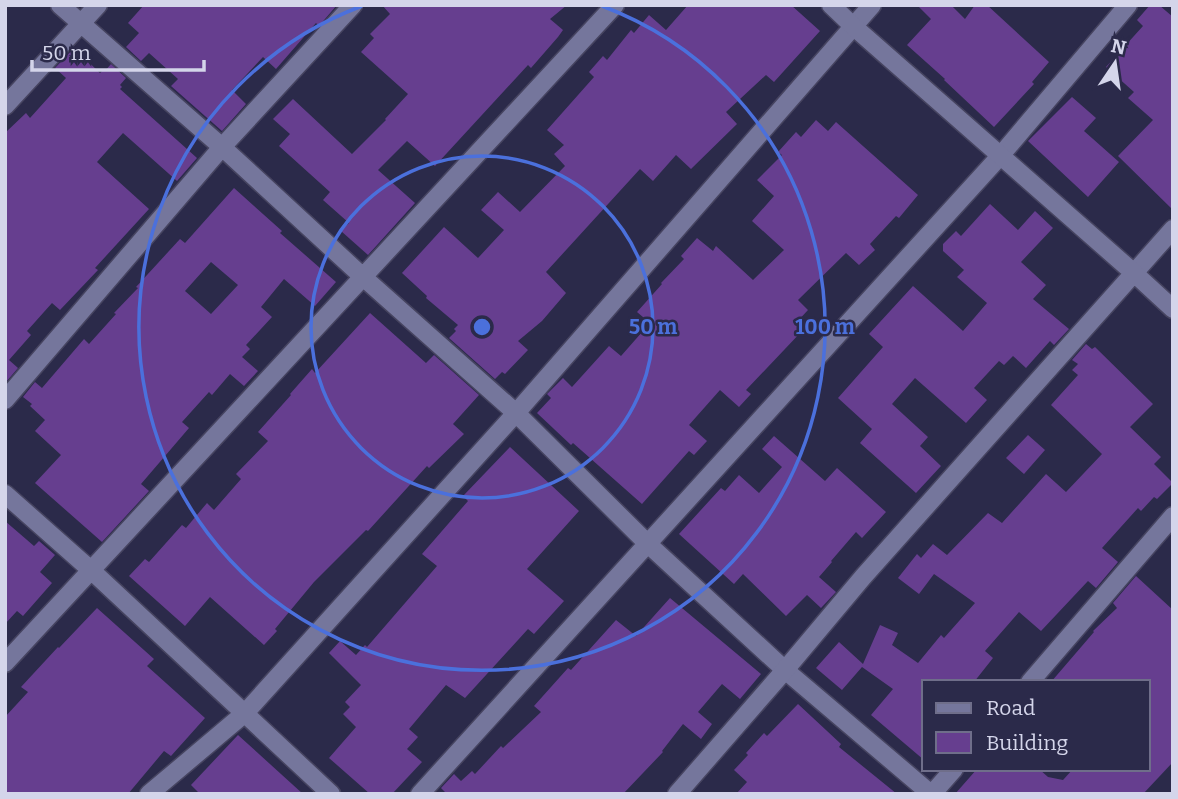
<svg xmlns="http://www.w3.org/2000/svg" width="1178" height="799" viewBox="0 0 1178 799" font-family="Bitter,serif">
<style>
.building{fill:#663e8f;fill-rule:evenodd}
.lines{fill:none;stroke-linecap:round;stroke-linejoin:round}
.street-casing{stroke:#464460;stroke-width:21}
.secondary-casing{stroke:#464460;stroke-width:21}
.street{stroke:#75769c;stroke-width:18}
.secondary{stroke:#75769c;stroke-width:18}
.ring{fill:none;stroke:#4b70dc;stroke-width:3.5}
.centre{fill:#4b70dc;stroke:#2b2a4a;stroke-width:3.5}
.ring-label{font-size:21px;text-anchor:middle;font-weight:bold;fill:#4b70dc;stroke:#2b2a4a;stroke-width:5;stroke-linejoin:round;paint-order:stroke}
</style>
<rect width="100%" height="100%" fill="#2b2a4a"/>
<path class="building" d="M144,5H337L319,26L316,23L276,69L263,57L232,90L246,104L222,131L171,86L178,79L149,53L141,61L126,47L139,33L128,23Z
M382,5H567L550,19L563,30L558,37L531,68L528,65L435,166L407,141L378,170L415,203L368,255L341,231L349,223L323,200L330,192L279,146L290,134L273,119L293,99L352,154L386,120L385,119L408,94L361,52L374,38L370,34L390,14Z
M688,5H791L820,31L774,82L766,75L726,112L737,124L691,169L676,155L653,181L640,169L546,272L566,293L542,321L518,341L528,350L505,374L502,372L495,379L449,338L456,331L454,329L458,325L426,298L427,296L402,273L444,227L478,258L504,230L481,210L498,192L520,212L565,166L554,154L564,145L547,130L594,77L589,72L603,56L607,60L631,30L634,33L649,15L666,30Z
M917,5H951L965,19L975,5H987L1049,62L1032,82L1034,84L994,127L944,80L945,79L907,45L931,19Z
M1150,5H1159L1173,17V210L1118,156L1153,120L1128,98L1134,92L1106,67L1143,26L1137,20Z
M74,48L100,73L103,70L105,71L111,64L126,78L120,85L122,87L120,89L197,158L177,181L123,133L97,162L149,209L95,268L98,270L60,310L52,303L27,331L31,335L9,360L18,368L6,382L5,133L26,113L30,118L66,78L55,68Z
M1072,97L1096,118L1084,131L1119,162L1088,197L1028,141Z
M816,120L828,131L836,122L918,195L899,218L896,216L870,244L875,250L859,265L846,253L798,300L808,310L795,324L802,331L746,390L751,394L739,407L720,390L689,425L707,441L694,455L689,451L642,504L573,443L571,445L537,413L551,398L547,394L563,378L572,387L609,346L621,356L650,323L637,312L662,284L661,283L684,259L681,256L697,238L713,251L716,246L753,280L784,250L752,221L774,196L757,180L782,155L778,152L796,132L801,137Z
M234,188L282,231L280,233L336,282L315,306L284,279L261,307L272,317L246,345L250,349L242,357L258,371L244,386L230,374L212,395L209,392L182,422L189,428L141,484L149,491L102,542L35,483L61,455L35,431L45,420L30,406L32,404L23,397L35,382L42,388L84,339L89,344L116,314L114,313L138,288L136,287L180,239L185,243ZM211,262L238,285L211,314L185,291Z
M990,204L1018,230L1035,211L1053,228L1021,262L1046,285L1033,299L1069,329L1054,345L1050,341L1026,368L1013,356L1004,365L999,361L974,388L987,400L966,423L915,378L892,404L928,437L920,446L941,466L916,493L860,443L872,429L838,398L883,347L869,334L913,286L963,331L987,303L957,277L964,270L943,251V244L956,231L961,236Z
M370,313L426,363L434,355L479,395L453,424L464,434L429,468L427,466L368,531L366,530L314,582L275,629L277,631L264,645L210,597L185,626L129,576L145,559L149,562L182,525L186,528L207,503L214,510L241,479L236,474L268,441L258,432L291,395L290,394L312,369L315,373Z
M1086,344L1092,349L1095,347L1153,404L1130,427L1161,457L1154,464L1173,483L1157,499L1154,497L1141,511L1138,508L1102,548L1118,562L1096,588L1088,581L1041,631L1019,612L985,651L993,658L974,682H924V760L871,715L893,689L862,667L842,690L816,668L839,642L863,664L880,625L898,633L892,645L918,663L941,635L944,638L975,603L934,574L919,594L898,578L917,554L921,558L933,544L947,555L988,513L1002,523L1046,474L1066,492L1102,454L1051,405L1078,375L1072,370L1078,364L1072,360Z
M1028,435L1045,450L1024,474L1006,458Z
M774,436L825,481L837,468L886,512L862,538L856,532L831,561L832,562L819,577L836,592L821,608L807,595L786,616L743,574L734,584L679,534L721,488L725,491L739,475L759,493L782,467L762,449Z
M510,447L579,511L527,569L564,601L534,634L528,629L465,698L446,685L409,729L418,737L407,749L422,762L392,794H370L329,758L356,727L343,714L350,707L345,702L361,685L329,653L340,641L356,655L365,645L367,647L437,566L422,554L468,501L463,496Z
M5,521L34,546L39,541L55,555L40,572L52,583L23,616L17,611L5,624Z
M1136,576L1173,610V762L1143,794H955L977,769H1039L1048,777L1063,780L1073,769H1148V682H1051L1094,632L1093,631L1117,608L1113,603Z
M670,598L761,674L740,699L722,684L698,712L712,724L701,739L683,724L662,751L663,752L623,794H447L441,788L454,774L461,781L472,771L475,774L501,746L503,748L541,712L534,706L568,668L571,670L616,620L636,636Z
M97,608L154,659L147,666L205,718L171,756L164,751L128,794H5V717L28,692L21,687L58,647L59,648Z
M798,704L841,744L839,747L897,794H736L747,782L734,770L748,755L746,753L764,733L767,736Z
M238,735L303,794H200L191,785Z"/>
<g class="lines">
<defs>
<path id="street" d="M60,5L222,147L363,277L516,413L648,544L785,670L931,794
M5,106L98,5
M1134,273L1173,229
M5,400L222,147L353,5
M5,494L92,571L331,794
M5,663L615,5
M1030,682L1173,516
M149,794L245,713L516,413L872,5
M420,794L1001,155L1128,5
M932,794L954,769"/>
<path id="secondary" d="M831,5L853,26L1134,273L1173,309
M677,794L785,670L863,577L1134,273"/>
</defs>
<use href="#street" class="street-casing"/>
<use href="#secondary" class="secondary-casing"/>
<use href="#street" class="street"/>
<use href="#secondary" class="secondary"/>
</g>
<g class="ring">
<circle cx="482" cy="327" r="171"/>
<path d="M602 6A343 343 0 1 1 362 6"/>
</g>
<circle cx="482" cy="327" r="10" class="centre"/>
<g class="ring-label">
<text x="653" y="334">50 m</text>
<text x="825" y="334">100 m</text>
</g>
<rect width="1178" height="799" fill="none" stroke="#d4d5ea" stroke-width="14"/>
<rect x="922" y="680" width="228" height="91" fill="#2b2a4a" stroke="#6f6e8a" stroke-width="2"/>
<rect x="936" y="703" width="35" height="10" fill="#75769c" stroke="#6f6e8a" stroke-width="2"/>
<text x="986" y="715" font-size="21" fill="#d4d5ea">Road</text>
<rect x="936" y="732" width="35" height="21" fill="#663e8f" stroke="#6f6e8a" stroke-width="2"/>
<text x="986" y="750" font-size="21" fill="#d4d5ea">Building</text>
<g transform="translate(1115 63) rotate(13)" stroke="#2b2a4a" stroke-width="5" paint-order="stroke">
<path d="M0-5L12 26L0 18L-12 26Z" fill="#d4d5ea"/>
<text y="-10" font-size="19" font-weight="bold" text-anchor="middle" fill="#d4d5ea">N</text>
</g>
<path d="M32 60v10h172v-10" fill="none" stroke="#d4d5ea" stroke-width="3.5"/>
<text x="42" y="60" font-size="21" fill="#d4d5ea" stroke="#2b2a4a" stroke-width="5" paint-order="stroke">50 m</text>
</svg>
